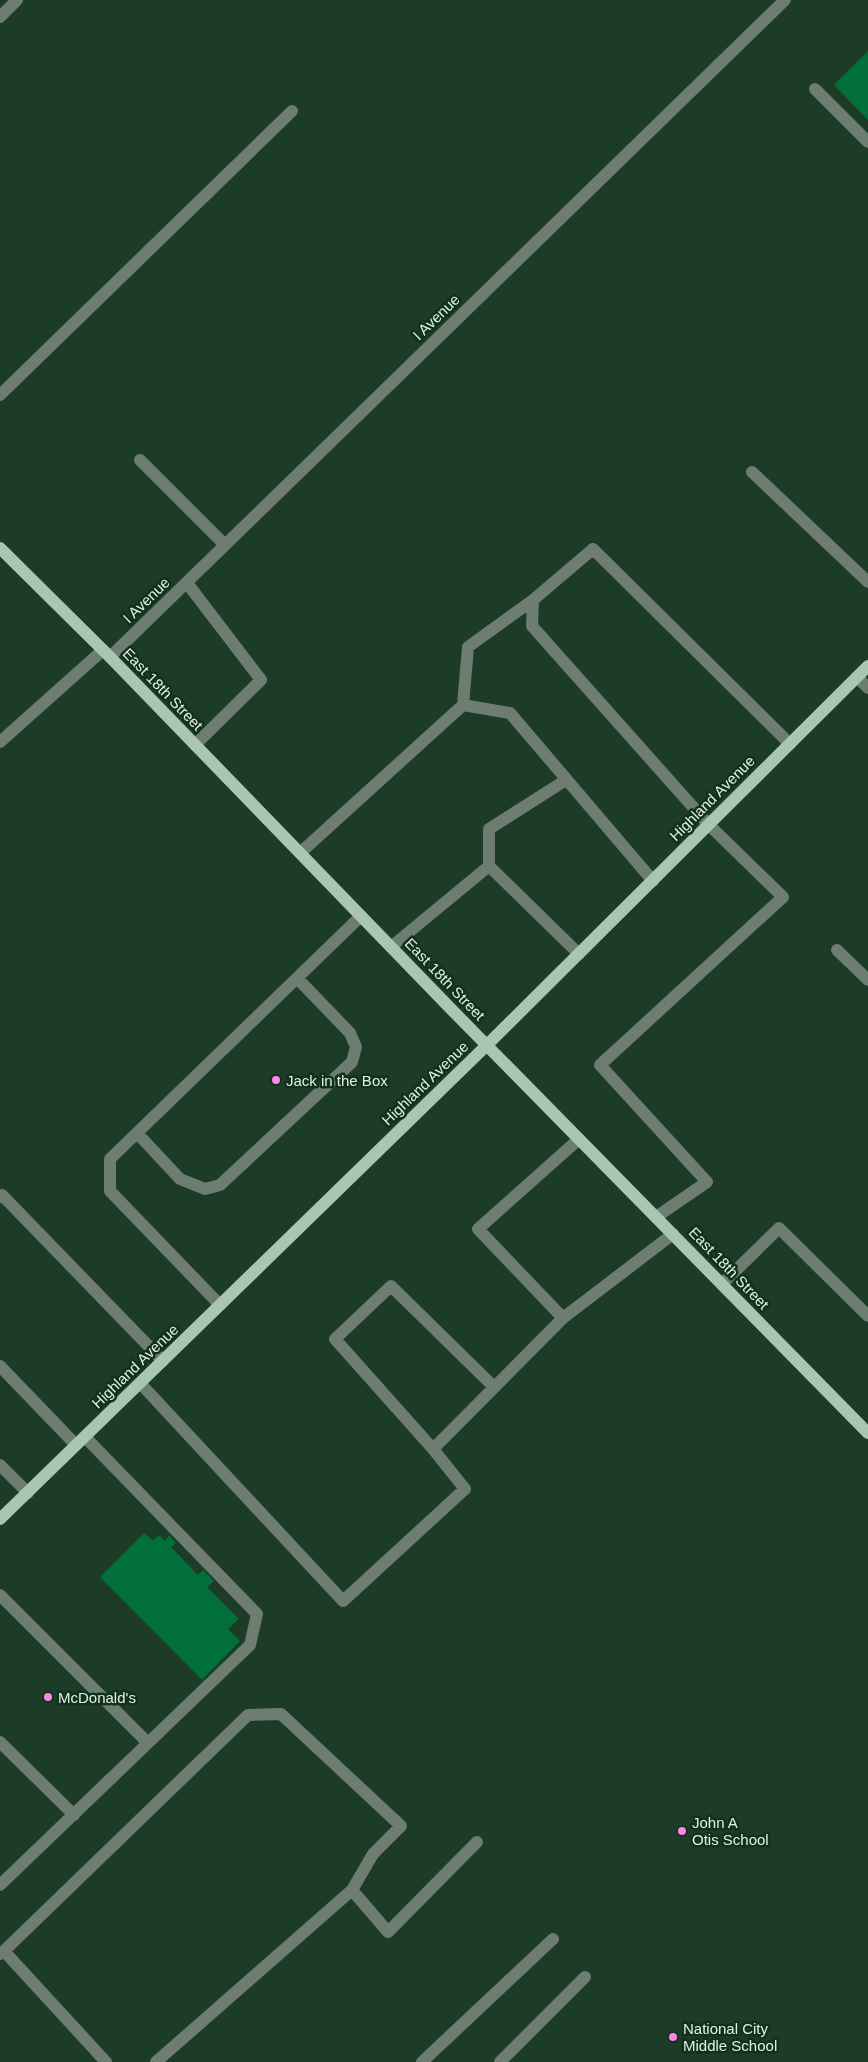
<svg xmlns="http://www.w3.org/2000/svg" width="868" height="2062" viewBox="0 0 868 2062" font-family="Arial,sans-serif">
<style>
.building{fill:#01703b}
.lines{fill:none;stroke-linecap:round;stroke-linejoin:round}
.minor{stroke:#6e7d72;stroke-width:12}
.major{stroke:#a8c6b0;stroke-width:12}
.poi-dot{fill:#fa87e7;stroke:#12311d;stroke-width:2}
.labels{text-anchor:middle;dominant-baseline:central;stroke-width:5;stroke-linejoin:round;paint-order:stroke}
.street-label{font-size:15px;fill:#dff1e3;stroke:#12311d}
.poi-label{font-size:15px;fill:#dff1e3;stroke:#12311d;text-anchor:start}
</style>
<rect width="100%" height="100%" fill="#1c3c27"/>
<path class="building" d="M868,51V120L834,85Z
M144,1533L153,1541L159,1535L165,1541L169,1535L176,1543L171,1547L198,1575L203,1570L214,1581L207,1587L239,1619L228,1629L240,1641L202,1680L100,1577Z"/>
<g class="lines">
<path class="minor" d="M0,17L17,0
M815,89L868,142
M0,395L292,111
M140,460L225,545
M752,472L868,582
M187,583L261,680L195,745
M110,657L785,0
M857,677L868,688
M463,705L468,647L533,600
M0,742L103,650
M300,853L463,705L510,713L653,881
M489,866V829L566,780
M391,947L489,866L579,954
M837,950L868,980
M137,1133L180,1179L205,1189L220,1185L352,1062L356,1047L350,1033L297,978
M0,1197L2,1195L163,1361
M656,1217L707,1182L600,1065L783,897L709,825L532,626L533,600L593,549L790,744
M722,1284L779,1228L868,1316
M220,1305L110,1191V1159L361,916
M563,1318L673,1234
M0,1366L76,1445
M140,1383L343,1601L465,1489L433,1449
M494,1387L391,1286L335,1339L433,1449L563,1318L478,1229L579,1139
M85,1437L257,1614L250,1645L148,1743
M0,1465L28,1493
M0,1595L148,1743L0,1885
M0,1742L74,1815
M352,1890L388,1932L477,1842
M4,1951L248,1715L281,1714L401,1826L373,1854L352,1890L156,2062
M0,1954L4,1951L106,2062
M422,2062L553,1939
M500,2062L585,1977"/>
<path class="major" d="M0,548L110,657L453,1011L868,1433
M0,1519L487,1045L868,666"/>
</g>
<g class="poi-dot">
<circle cx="276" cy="1080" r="5"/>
<circle cx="48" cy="1697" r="5"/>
<circle cx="682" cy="1831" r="5"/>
<circle cx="673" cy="2037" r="5"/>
</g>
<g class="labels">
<g class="street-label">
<text transform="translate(436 317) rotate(-44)">I Avenue</text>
<text transform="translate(146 600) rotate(-44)">I Avenue</text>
<text transform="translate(163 689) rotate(46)">East 18th Street</text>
<text transform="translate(712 798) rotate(-45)">Highland Avenue</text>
<text transform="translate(445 979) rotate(46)">East 18th Street</text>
<text transform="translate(425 1083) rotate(-44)">Highland Avenue</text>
<text transform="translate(729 1268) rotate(46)">East 18th Street</text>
<text transform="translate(135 1366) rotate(-44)">Highland Avenue</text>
</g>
<g class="poi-label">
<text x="286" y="1080">Jack in the Box</text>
<text x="58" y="1697">McDonald's</text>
<text x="692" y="1822">John A<tspan x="692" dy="17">Otis School</tspan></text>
<text x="683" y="2028">National City<tspan x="683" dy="17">Middle School</tspan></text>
</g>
</g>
</svg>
